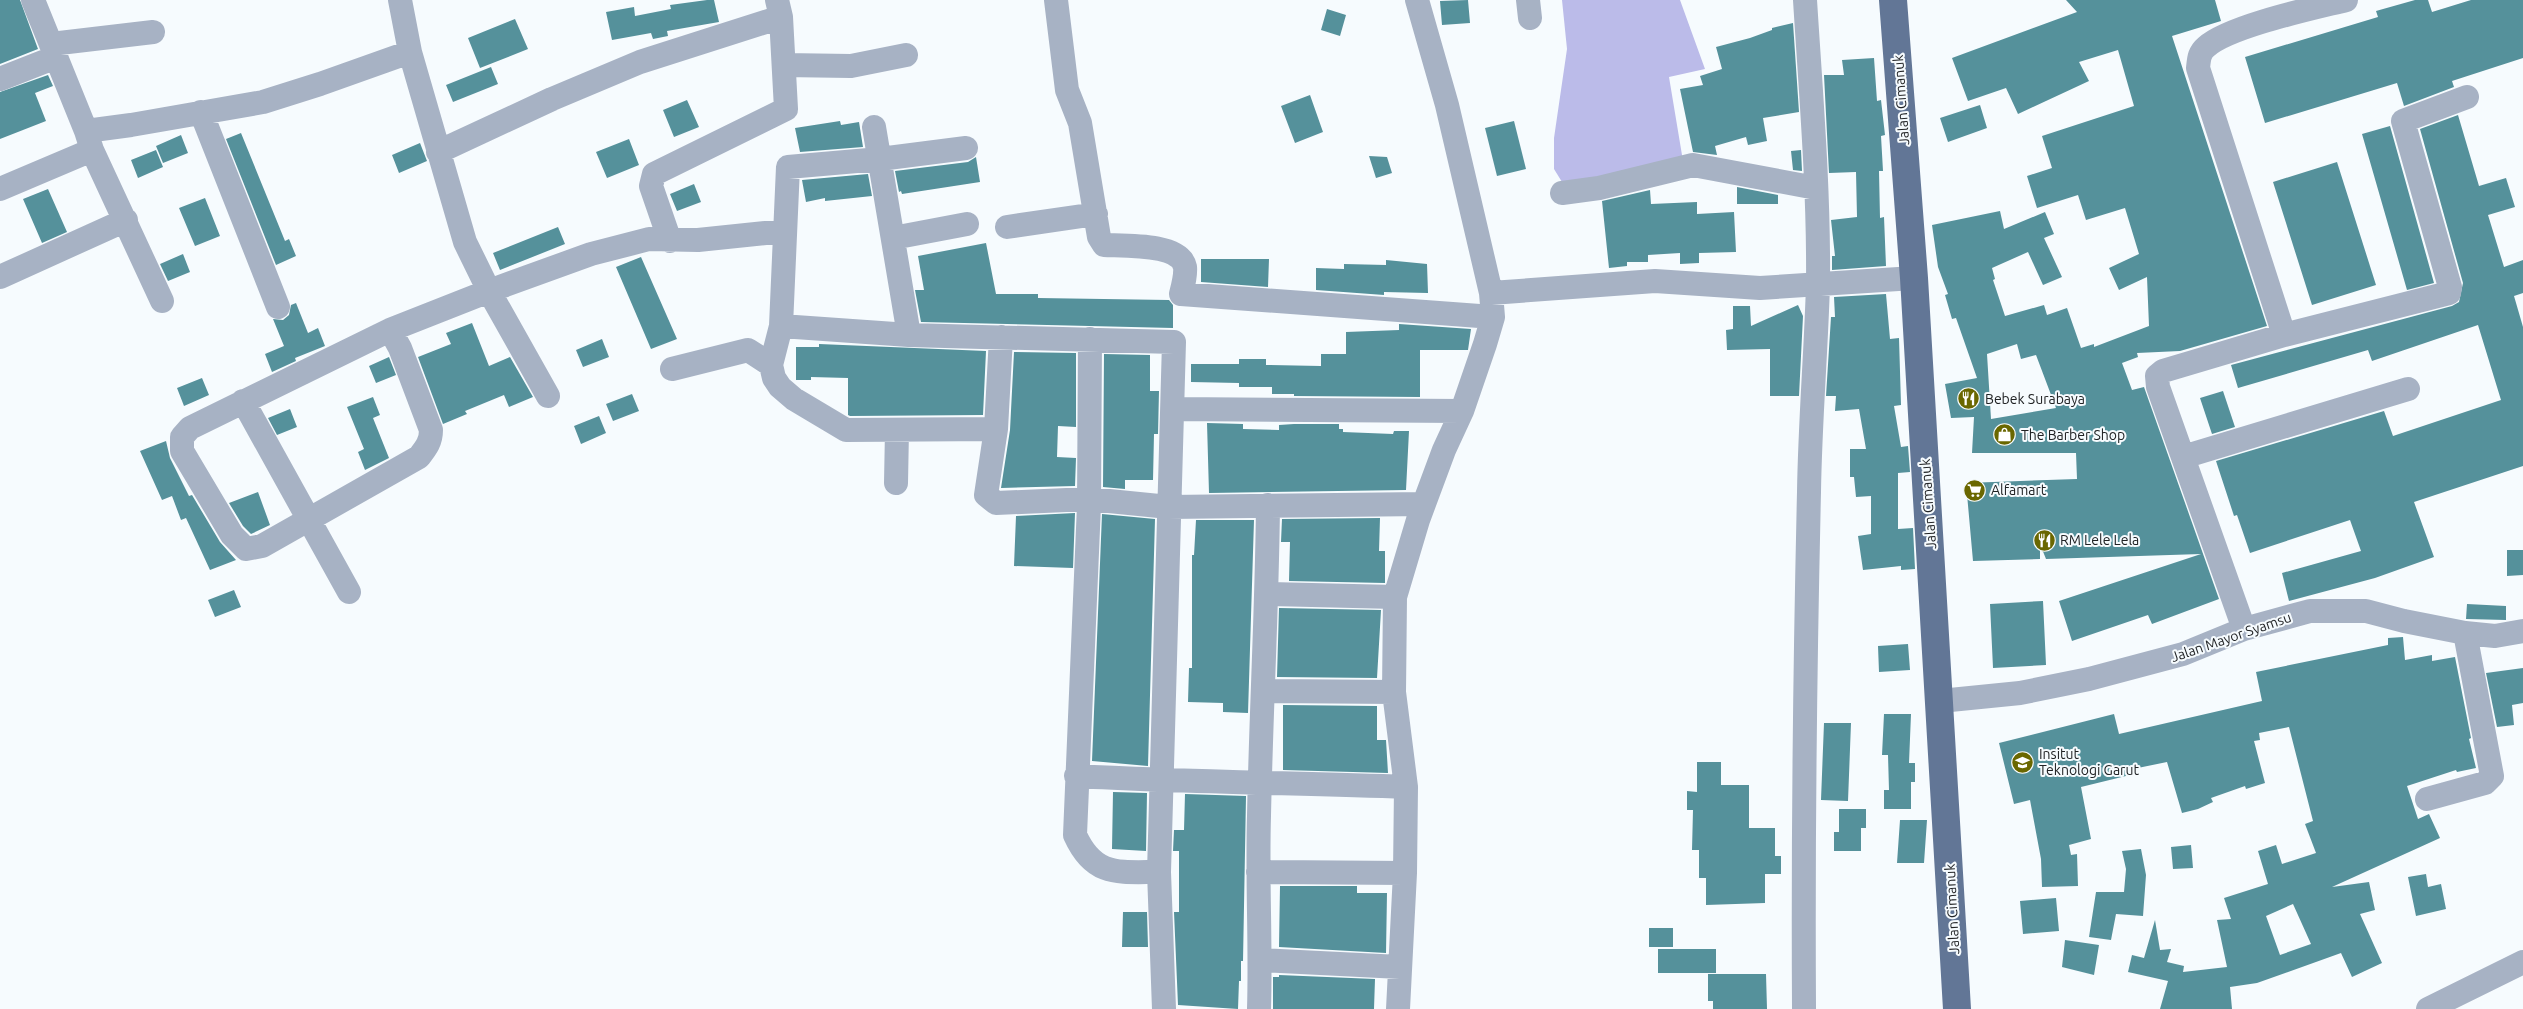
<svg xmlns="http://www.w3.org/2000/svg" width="2523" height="1009" viewBox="0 0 2523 1009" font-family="Ubuntu,sans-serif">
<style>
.water{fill:#bbbbe9}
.building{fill:#55919b;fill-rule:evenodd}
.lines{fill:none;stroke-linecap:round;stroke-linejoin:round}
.minor{stroke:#a7b2c4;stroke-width:24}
.major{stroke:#627696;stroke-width:28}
.labels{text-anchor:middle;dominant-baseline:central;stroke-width:4;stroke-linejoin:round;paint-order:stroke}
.street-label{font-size:14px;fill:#202224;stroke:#f6fbfe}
.poi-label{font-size:14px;fill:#202224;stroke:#f6fbfe;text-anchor:start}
</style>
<rect width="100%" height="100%" fill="#f6fbfe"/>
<path class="water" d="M1562,0H1680L1705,69L1669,77L1683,161L1574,185L1562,182L1554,169V138L1567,49Z"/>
<path class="building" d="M0,0H20L38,49L0,64Z
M707,0H714L719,22L667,31L668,36L653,39L651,33L612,40L606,12L634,7L635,16L671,9L670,5Z
M1468,0L1470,23L1442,25L1440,1Z
M2066,0H2215L2221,21L2172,36L2267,326L2180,351L2137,353L2138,357L2122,363L2132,390L2144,387L2219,599L2152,624L2148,615L2072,641L2059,601L2201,554L2046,559L2042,549L2040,550V559L1973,561L1966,483L2077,479L2076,453H1972L1974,417L1951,418L1945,384L1977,378L1956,318L1952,319L1945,295L1948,294L1938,267L1932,225L2000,211L2004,229L2045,212L2054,234L2044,238L2062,277L2043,285L2028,252L1992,268L1995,279L1993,280L2005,316L2044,305L2047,315L2067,308L2081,348L2094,344V347L2149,326L2147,277L2119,290L2109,268L2139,254L2125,208L2086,220L2078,195L2037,208L2027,176L2052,168L2042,136L2134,106L2118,50L2079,62L2089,81L2018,114L2006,88L1968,101L1952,58L2077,12ZM2017,344L2021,359L2036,355L2056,408L1991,419L1987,354Z
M2415,0H2428L2432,12L2471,0H2523V58L2452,81L2454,87L2404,106L2397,83L2265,123L2245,57L2378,17L2376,11Z
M1327,9L1346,15L1340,36L1321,30Z
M515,19L528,49L480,68L468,38Z
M1793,23L1799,112L1763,118L1767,141L1748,145L1746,137L1715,146L1717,155L1693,152L1680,89L1703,85L1700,76L1722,69L1716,47L1750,38L1772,30V28Z
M1874,58L1877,101L1881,100L1885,135L1881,136L1883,171H1879L1880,218L1884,217L1886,266L1832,270V256H1835L1831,220L1857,217L1856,172L1829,173L1824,75H1844L1842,60Z
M491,67L498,84L453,102L446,85Z
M48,75L53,86L35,93L46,121L0,139V92Z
M1310,95L1323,132L1295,143L1281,106Z
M687,100L699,127L674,137L663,110Z
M1980,105L1987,128L1948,142L1940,118Z
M2458,115L2479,186L2506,178L2515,207L2488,215L2504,267L2523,260V293L2514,296L2523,327V466L2414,502L2434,557L2375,578L2289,601L2282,573L2361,551L2350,520L2250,553L2237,515L2234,516L2216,461L2384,411L2393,436L2501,400L2478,325L2372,361L2368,350L2238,388L2231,365L2452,306L2459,302L2463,283L2420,129Z
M840,121L841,125L859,122L863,147L800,152L795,128Z
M1514,121L1526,169L1497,176L1485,128Z
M2390,126L2434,283L2407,290L2362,134Z
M241,133L285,241L289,239L296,256L276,265L226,139Z
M181,135L188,153L163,163L156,146Z
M629,139L639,165L607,178L596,152Z
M420,143L427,161L399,173L392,155Z
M156,150L163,167L138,178L131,160Z
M1801,150L1802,171L1793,170L1791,151Z
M1369,156L1387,157L1392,173L1376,178Z
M976,157L980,182L902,194L901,191L899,192L895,171L968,162Z
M2337,162L2376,285L2312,305L2273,182Z
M868,174L872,196L825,201V198L806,202L802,180Z
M694,184L701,202L677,211L670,194Z
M1737,187L1778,195V204H1737Z
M48,189L67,232L42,243L23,199Z
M1650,190L1651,204L1697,202V214L1734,212L1736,252L1699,253V263L1680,264V253L1648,255V262H1627V266L1609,268L1602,201Z
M205,198L220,236L195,246L179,208Z
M558,227L565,244L500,270L493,253Z
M986,243L996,294H1038V298L1169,300L1173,305V328L921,322L915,290H924L918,256Z
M183,254L190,272L168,281L160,264Z
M641,257L677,339L651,349L616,267Z
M1201,259H1269L1268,287L1201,282Z
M1386,260L1427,264L1428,293L1384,292V295L1316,290V268L1344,269V264L1386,265Z
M1886,294L1890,339L1899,338L1901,405L1894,406L1901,447L1908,446L1910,472L1898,473V529L1913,528L1915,569L1901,570V566L1863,570L1858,536L1871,534V496L1856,497L1854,477H1850V449H1866L1859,409L1835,411L1836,396H1826L1831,317H1835L1834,297Z
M296,303L308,333L318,328L325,346L295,358L296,361L272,372L265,354L284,346L273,319L283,320L289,315L291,305Z
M1798,305L1803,316L1799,396H1770V349L1727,350L1726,330L1733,329V306H1750L1751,326Z
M472,323L489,366L510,357L533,397L509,407L504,395L465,411L467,414L443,424L418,357L451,344L446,333Z
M1399,324L1471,329L1468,350H1420V397L1294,396V394H1272V387H1239V383L1191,382V364H1239V359H1266V365L1321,366V354H1346V332L1399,330Z
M602,339L609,357L583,367L576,350Z
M819,344L986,351L983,415L850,416L848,415V378L811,377V380H796V347H819Z
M1014,352L1076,353V427L1058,426L1057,457L1076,458L1075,486L1001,488L1010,430Z
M1104,354L1150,355V391H1159L1158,434H1154L1153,480H1125V489L1103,487Z
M389,357L396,375L376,383L369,366Z
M202,378L209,395L184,406L177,388Z
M2223,391L2235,427L2212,434L2200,398Z
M632,394L639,411L613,421L606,404Z
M373,397L380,415L373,418L389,458L365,470L358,452L364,449L347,407Z
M290,409L297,427L277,435L268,418Z
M599,416L606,433L581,444L574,426Z
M1207,423L1243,424V429L1279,430V425L1294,424H1339V429H1343V432L1393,434L1394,431H1409L1406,490L1209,493Z
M166,441L170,458L189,496L192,495L220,542L236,560L210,570L186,518L181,520L172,496L162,500L140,451Z
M258,492L270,525L251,534L243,526L229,503Z
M1075,513L1073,568L1014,566L1016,516Z
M1102,514L1155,519L1148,766L1092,761Z
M1380,518L1379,551H1385V583L1289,581L1290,542H1281L1282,519Z
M1196,520H1254L1248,713L1223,712V703L1188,702L1189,668H1192V555H1194Z
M2507,550H2523V575L2507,576Z
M234,590L241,607L215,617L208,600Z
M2043,601L2046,665L1993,668L1990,604Z
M2467,604L2506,606V620L2466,619Z
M1279,608L1381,610L1377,678L1277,677Z
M2403,637L2405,660L2432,655V661L2455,657L2471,738L2469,739L2476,768L2457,772L2456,770L2407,786L2418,819L2429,814L2440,838L2332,887L2369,882L2375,910L2360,914L2382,963L2352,977L2341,953L2257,983L2230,987L2232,1009H2160L2168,981L2128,972L2132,955L2144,958L2155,920L2160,950L2171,949L2167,962L2184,966L2183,972L2227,967L2217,920L2231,919L2224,898L2268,884L2258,851L2276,845L2282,864L2316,853L2305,824L2313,821L2289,727L2259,733L2260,740L2254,741L2265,783L2246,789L2245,786L2211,798L2213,802L2198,809L2182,813L2167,762L2128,770L2130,775L2081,787L2091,839L2069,845L2071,855L2077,854L2078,886L2042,887L2041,859L2030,800L2014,804L1999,743L2114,714L2119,734L2262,701L2256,672L2388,645V638ZM2293,904L2311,944L2280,955L2266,916Z
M1908,644L1910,670L1879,672L1878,646Z
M2523,668V703L2512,705L2514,725L2497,727L2486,673Z
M1283,705L1377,706V740H1386L1388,773L1283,770Z
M1884,714H1911L1909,763H1915V782H1911V809H1884V790H1889L1888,755H1882Z
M1824,723H1851L1848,801L1821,800Z
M1697,762H1721V785H1749V828H1775V856H1781V874H1765V903L1706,905V878H1699V850H1692L1693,810H1687V791L1697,792Z
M1113,792L1147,793L1146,851L1112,849Z
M1185,794L1246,796L1243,961H1241V981H1239L1238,1009L1178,1005L1174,912H1179V851H1173L1174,830H1184Z
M1839,809H1866V828H1861V851H1834V832H1839Z
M1900,820H1927L1924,863H1897Z
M2191,845L2193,868L2173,869L2171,847Z
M2141,849L2146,875L2143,916L2116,914L2111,940L2089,937L2096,892H2124L2126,869L2122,851Z
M2426,874L2428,887L2441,884L2446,909L2416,916L2408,877Z
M1280,886H1357V893H1387L1386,953L1279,947Z
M2056,898L2059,931L2023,934L2020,901Z
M1123,912H1147L1148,947H1122Z
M1649,928H1673V947H1649Z
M2065,940L2099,945L2094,975L2062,967Z
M1658,949H1716V973H1658Z
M1708,974H1766L1767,1009H1713V1001H1708Z
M1279,975L1375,979L1374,1009H1273V977H1279Z"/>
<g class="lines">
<path class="minor" d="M33,0L86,131L131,125L263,102L320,84L410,52
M400,0L410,52L465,242L489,291L548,396
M1056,0L1067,90L1080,123L1099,237L1104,245C1124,246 1180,243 1185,267C1186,275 1183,286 1181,294L1493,317
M1528,0L1530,18
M51,44L153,32
M784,65L851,66L906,55
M0,79L56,57
M201,112L278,307
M874,127L909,335
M86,131L92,150L162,301
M966,148L880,159L788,167L781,326L771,365L774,378L780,387L794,399L846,430L996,429
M438,152L552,99L640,62L781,17
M0,189L92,150
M1562,193L1599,188L1693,165L1816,188
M1007,227L1096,214
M893,238L967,224
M670,241L651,186L654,174L786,109L781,17L777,0
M0,277L126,220
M1491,293L1655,281L1760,288L1914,278
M781,326L909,335L1174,342L1159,872L1164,1009
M390,330L400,348L431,430C431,442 426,448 419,457L262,546L246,549L232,535L182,451V437L190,428L390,330L489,291L591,254L649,239L698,240L785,231
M2284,335L2198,68C2199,59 2199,53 2206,47C2229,26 2314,8 2346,0
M1001,337L996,429L986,495L996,503L1089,499L1169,507L1424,504
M1090,339L1089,505L1075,835C1094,877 1118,872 1159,872
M672,369L748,350L771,365
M243,401L349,592
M1174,409L1462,411
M2183,457L2408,389
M896,483L897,430
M1268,594L1395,597
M2244,629L2158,387L2157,376L2163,371L2284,335L2449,293L2450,287L2403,121L2467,97
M1264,691L1394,692
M1940,701L2020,693L2089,679L2183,654L2244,629L2310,611H2366L2404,621L2465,633L2495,636L2523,631
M1076,776C1186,782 1296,783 1406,787
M2427,799L2485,783L2492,776L2465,633
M1258,872L1405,873
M1261,960L1400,967
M1259,1009C1261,945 1257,880 1259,816C1261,712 1267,609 1268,505
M1398,1009L1405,873L1406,787L1394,692L1395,597L1418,520L1444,450L1462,411L1485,344L1493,317L1491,293L1447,105L1417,0
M1804,1009C1803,836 1805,664 1809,492C1810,422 1816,353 1818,284C1819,189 1811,95 1805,0
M2428,1009L2523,962"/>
<path class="major" d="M1893,0L1914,278L1957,1009"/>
</g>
<defs>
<symbol id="restaurant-disc" viewBox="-11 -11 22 22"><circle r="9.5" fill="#6a6700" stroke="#f6fbfe"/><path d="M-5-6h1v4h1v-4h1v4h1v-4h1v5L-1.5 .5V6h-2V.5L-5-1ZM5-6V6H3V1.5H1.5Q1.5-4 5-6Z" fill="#fff"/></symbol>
<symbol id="shop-disc" viewBox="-11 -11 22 22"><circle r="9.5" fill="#6a6700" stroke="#f6fbfe"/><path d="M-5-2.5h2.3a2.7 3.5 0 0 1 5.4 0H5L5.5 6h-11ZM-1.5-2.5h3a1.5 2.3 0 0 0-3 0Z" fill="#fff"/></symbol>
<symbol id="supermarket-disc" viewBox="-11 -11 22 22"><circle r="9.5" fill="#6a6700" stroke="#f6fbfe"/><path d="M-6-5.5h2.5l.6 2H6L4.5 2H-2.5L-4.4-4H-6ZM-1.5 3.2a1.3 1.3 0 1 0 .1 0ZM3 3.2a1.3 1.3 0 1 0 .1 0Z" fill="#fff"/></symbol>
<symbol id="university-disc" viewBox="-11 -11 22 22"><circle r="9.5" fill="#6a6700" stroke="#f6fbfe"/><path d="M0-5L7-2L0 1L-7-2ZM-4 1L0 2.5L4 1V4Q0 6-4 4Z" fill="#fff"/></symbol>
</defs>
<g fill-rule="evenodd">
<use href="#restaurant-disc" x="1956" y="386" width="25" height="25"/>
<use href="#shop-disc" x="1992" y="422" width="25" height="25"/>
<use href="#supermarket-disc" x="1962" y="478" width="25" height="25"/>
<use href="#restaurant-disc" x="2032" y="528" width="25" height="25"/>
<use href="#university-disc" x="2010" y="750" width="25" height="25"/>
</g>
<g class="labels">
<g class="street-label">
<text transform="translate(1901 100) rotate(-94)">Jalan Cimanuk</text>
<text transform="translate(1928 504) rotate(-94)">Jalan Cimanuk</text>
<text transform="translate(2231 637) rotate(-19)">Jalan Mayor Syamsu</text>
<text transform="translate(1952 909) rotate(-93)">Jalan Cimanuk</text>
</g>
<g class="poi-label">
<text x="1985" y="399">Bebek Surabaya</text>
<text x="2021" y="435">The Barber Shop</text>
<text x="1991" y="490">Alfamart</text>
<text x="2060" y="540">RM Lele Lela</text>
<text x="2039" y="754">Insitut<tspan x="2039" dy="16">Teknologi Garut</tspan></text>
</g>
</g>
</svg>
